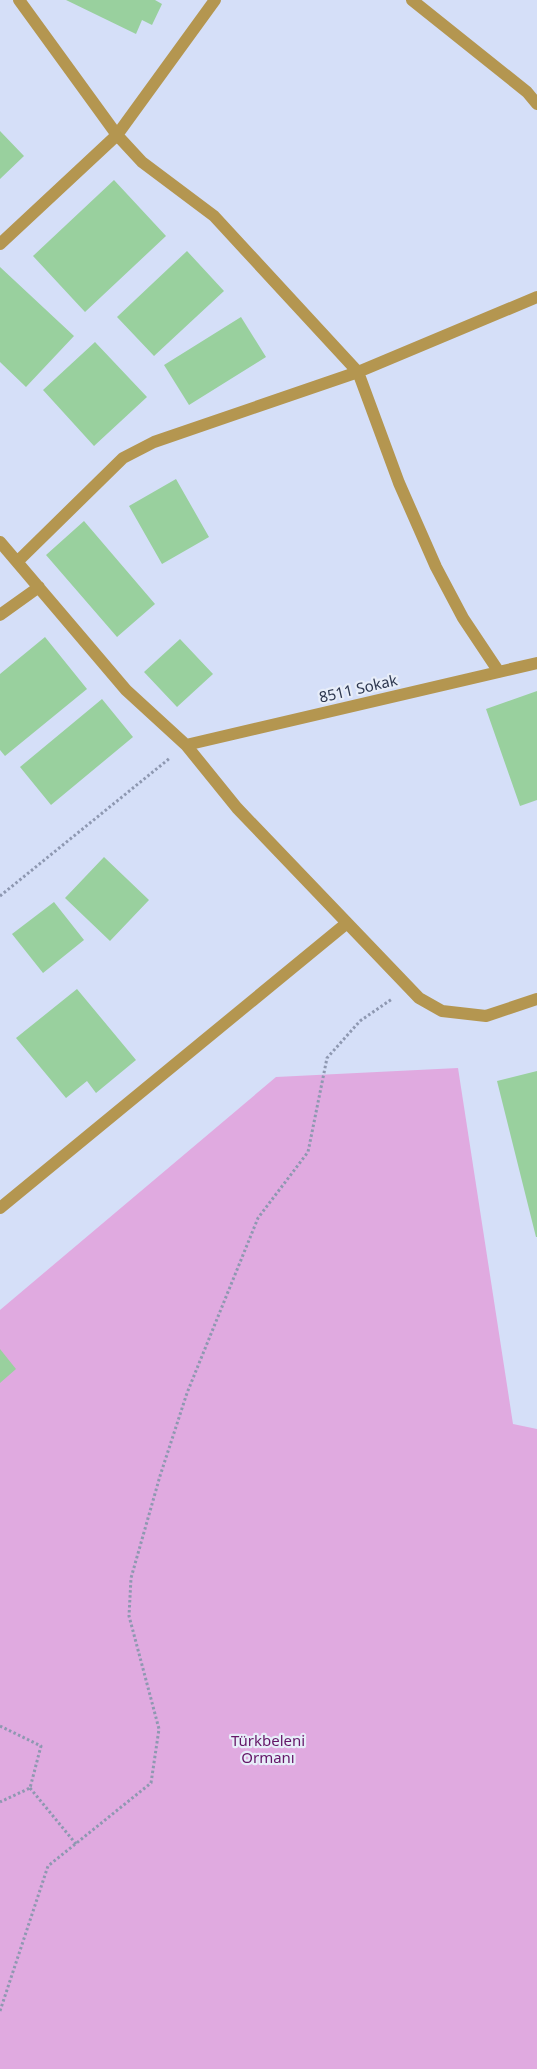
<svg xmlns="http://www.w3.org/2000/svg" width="537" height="2069" viewBox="0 0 537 2069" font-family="'Noto Sans',sans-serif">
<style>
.green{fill:#e0aae0}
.building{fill:#99d09e}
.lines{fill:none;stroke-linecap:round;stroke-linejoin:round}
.path{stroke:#8e98b1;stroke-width:3;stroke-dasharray:2.5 2.5;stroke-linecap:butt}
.minor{stroke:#b49650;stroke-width:12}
.labels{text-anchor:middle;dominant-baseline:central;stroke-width:4.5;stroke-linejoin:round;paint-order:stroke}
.street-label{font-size:15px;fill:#2d374f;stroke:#e7edf9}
.park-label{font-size:15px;fill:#641667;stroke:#e7edf9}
</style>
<rect width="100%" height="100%" fill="#d5dff8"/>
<path class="green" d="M458,1068L513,1424L537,1429V2069H0V1310L276,1077Z"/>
<path class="building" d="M66,0H155L162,4L152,25L142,20L136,34Z
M0,131L24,156L0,179Z
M114,180L166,236L85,312L33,256Z
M187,251L224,291L154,356L117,317Z
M0,267L74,336L26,387L0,362Z
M241,317L266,357L189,405L164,365Z
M95,342L147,397L94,446L43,390Z
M176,479L209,537L162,564L129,506Z
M84,521L155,604L117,637L46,555Z
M45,637L87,689L5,756L0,750V674Z
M180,639L213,674L177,707L144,672Z
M537,691V800L520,806L486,709Z
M102,699L133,737L51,805L20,767Z
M104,857L149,900L110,941L65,898Z
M54,902L84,940L43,973L12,934Z
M77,989L136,1060L96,1093L87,1081L66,1098L16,1038Z
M537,1071V1237H536L497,1081Z
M0,1349L16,1369L0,1383Z"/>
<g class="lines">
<path class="path" d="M0,896L170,758
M0,1726L41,1746L30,1788L0,1802
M30,1788L76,1844
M0,2011L48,1866L151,1783L159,1729L129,1616L131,1578L160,1476L187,1393L258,1218L308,1152L327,1058L360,1021L392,999"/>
<path class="minor" d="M19,0L117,135L142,162L214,216L358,372L399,483L436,567L463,618L499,672
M412,0L527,92L537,104
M0,244L117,135L215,0
M0,542L126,690L186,745L237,808L419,998L442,1011L486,1016L537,999
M17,562L123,458L154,442L358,372L537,297
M0,615L39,587
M186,745L537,663
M0,1208L347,923"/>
</g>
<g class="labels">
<g class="street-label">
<text transform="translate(358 688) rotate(-13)">8511 Sokak</text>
</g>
<g class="park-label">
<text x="268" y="1740">Türkbeleni<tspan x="268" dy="17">Ormanı</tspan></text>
</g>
</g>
</svg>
